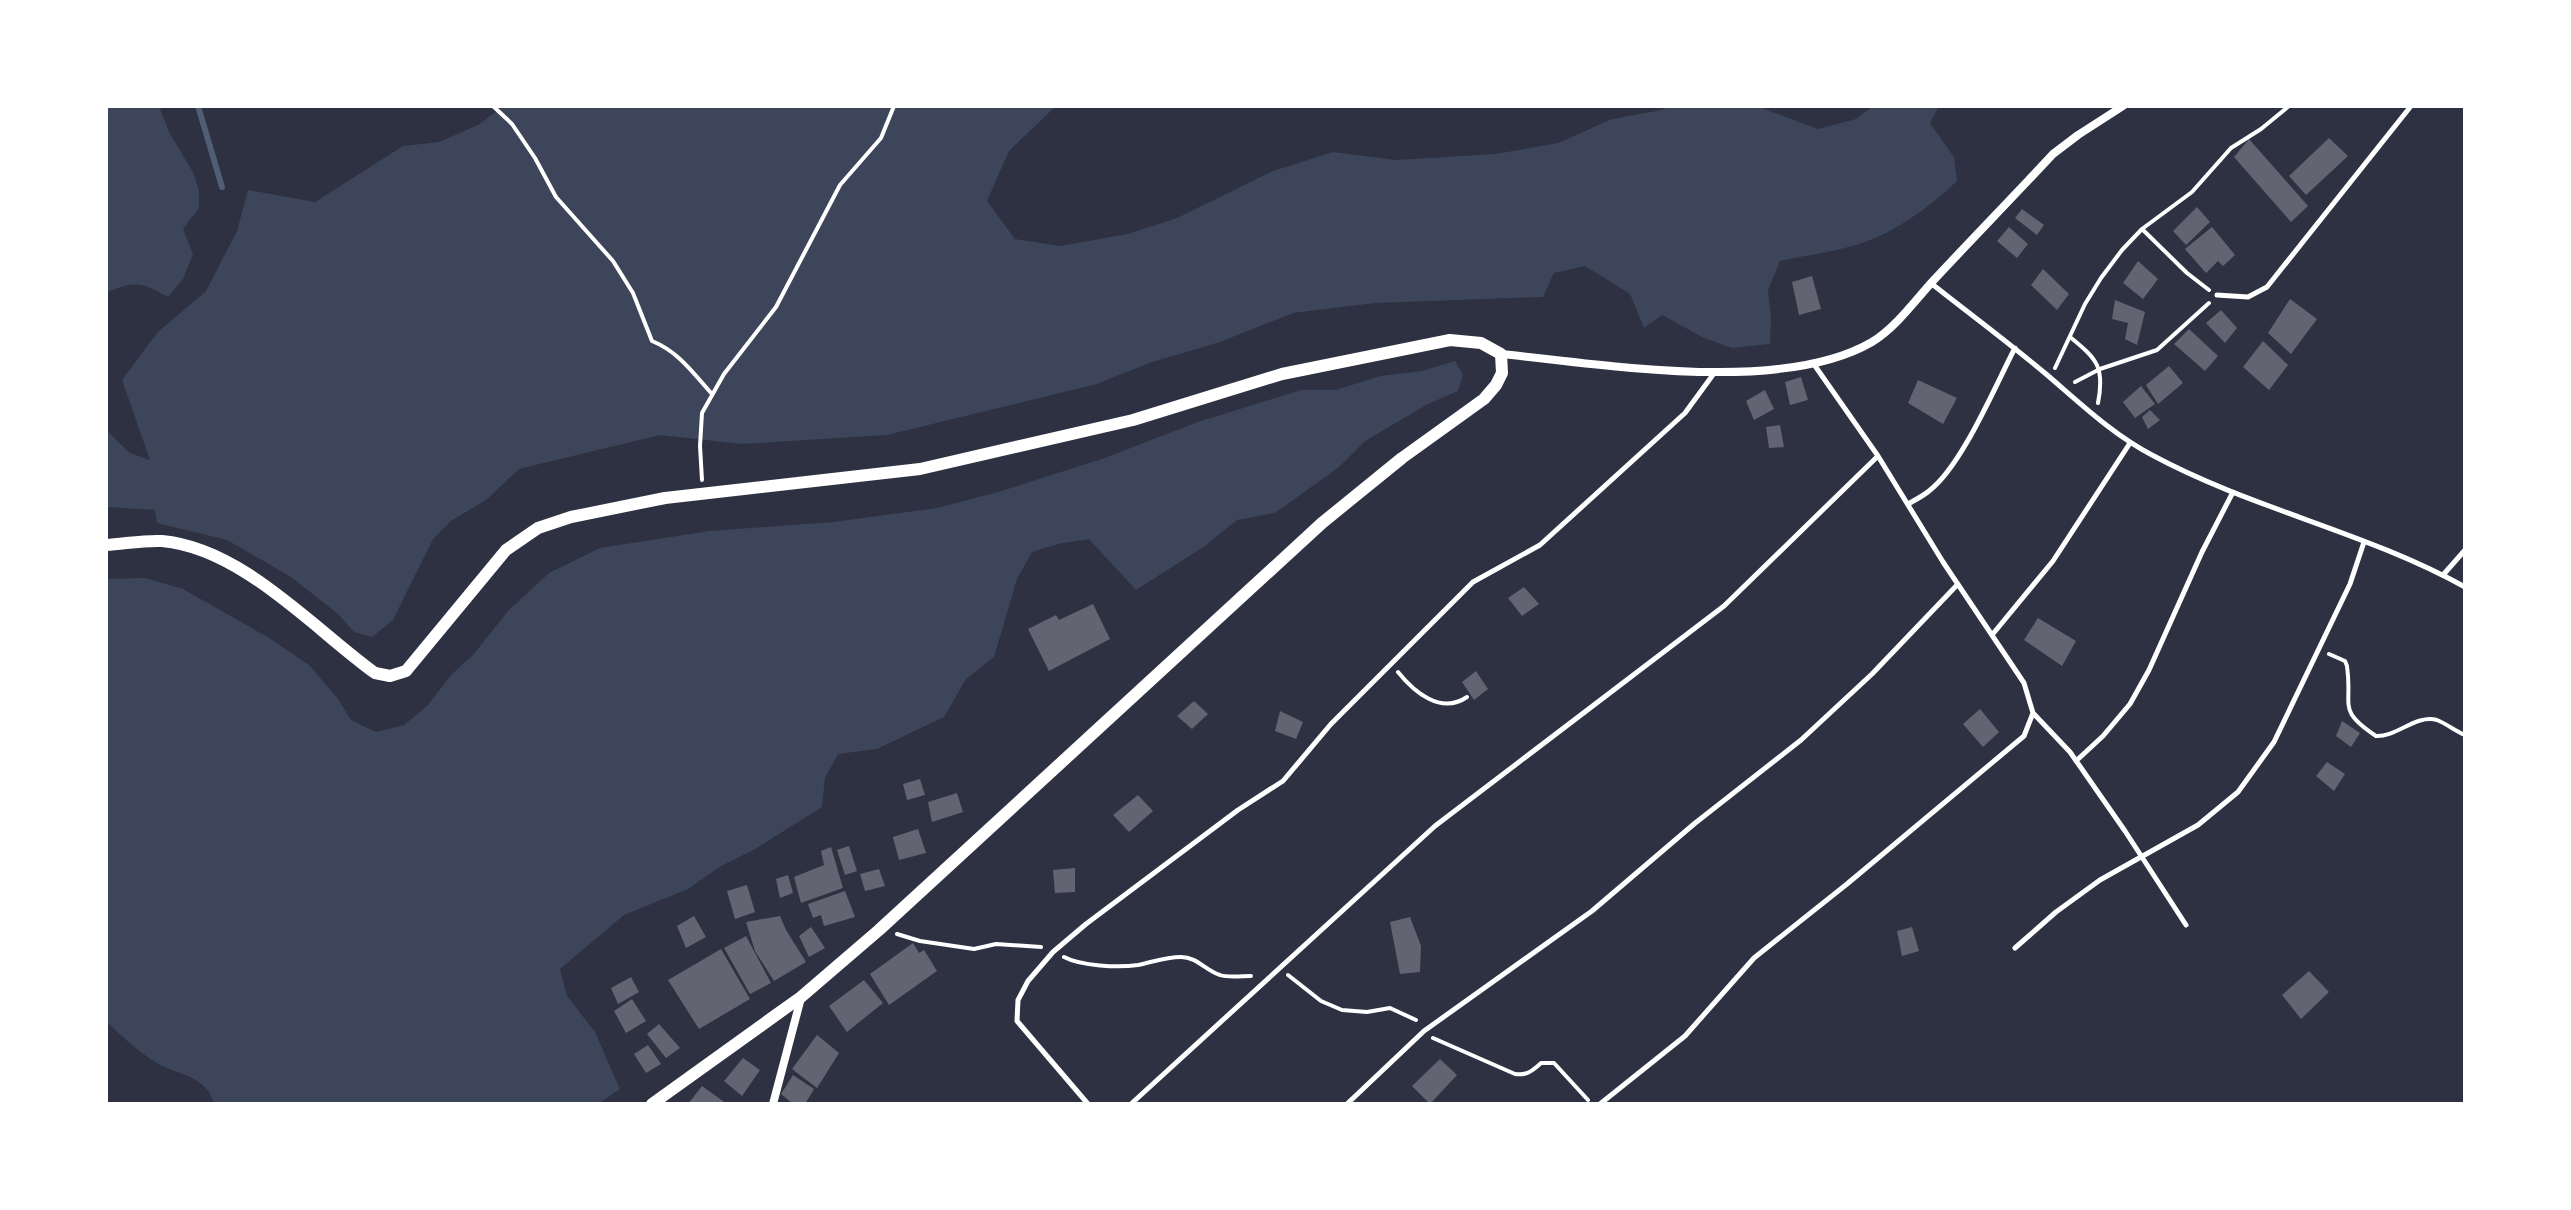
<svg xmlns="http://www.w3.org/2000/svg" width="2571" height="1210" viewBox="0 0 2571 1210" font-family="'Zilla Slab',serif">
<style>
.green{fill:#3c4559}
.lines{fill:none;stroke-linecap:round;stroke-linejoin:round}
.stream{stroke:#4f5d75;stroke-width:6}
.building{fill:#626471}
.path{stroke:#fff;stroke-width:4}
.service{stroke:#fff;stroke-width:5}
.minor{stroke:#fff;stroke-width:8}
.secondary{stroke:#fff;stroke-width:12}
</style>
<rect width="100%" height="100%" fill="#2d3142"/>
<path class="green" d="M106,106H159L169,132L193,172L199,191V208L183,229L193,254L183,279L168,297C142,282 134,280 106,293Z
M504,106H1056L1009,151L987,201L1015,239L1060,246L1128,234L1177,218L1273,171L1333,152L1396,160L1496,154L1558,143L1612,119L1662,110L1669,106H1757L1818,129L1856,119L1873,106H1939L1930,123L1954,157L1957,181C1926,210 1891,236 1849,247C1826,253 1803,256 1780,261L1768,290L1771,318L1770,344L1732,348L1702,337L1662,315L1644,328L1630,294L1585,266L1554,273L1543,297L1375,303L1293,313L1220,342L1149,363L1097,384L887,435L742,444L660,435L519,469L486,500L451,521L433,539L393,620L372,637L354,632L338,614L291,577L227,540L157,523L155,510L106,507V430L130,453L150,460L122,380L157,333L206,291L237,231L248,190L315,202L403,146L439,142L478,125Z
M1455,361L1463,375L1458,391L1428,404L1365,441L1338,468L1275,513L1237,520L1205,546L1136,590L1089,539L1058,544L1032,552L1017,579L994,657L966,679L944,717L877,749L838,754L825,778L822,807L757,848L721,866L688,889L624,915L560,969L567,996L595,1032L620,1089L598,1104H214C207,1075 176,1075 155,1062C138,1051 120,1035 106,1021V579L145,578L183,589L269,638L309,665L338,699L351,720L376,732L404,725L427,706L452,674L473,655L508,611L549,573L600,548L709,531L833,522L937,508L998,492L1102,459L1198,422L1301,390H1336L1380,376L1422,371Z"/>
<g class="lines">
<path class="stream" d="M198,106L222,187"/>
</g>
<path class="building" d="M2329,138L2348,156L2306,195L2289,176Z
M2249,139L2308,206L2291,222L2234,157Z
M2197,207L2210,222L2186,245L2173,231Z
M2022,209L2044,225L2037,235L2015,218Z
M2009,227L2028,244L2017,258L1997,241Z
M2212,227L2235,255L2223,266L2218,261L2206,273L2185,249Z
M2138,261L2158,279L2143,299L2123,283Z
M2043,269L2069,294L2057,310L2031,285Z
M1812,276L1821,309L1799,315L1792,282Z
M2290,299L2317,319L2291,354L2268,333Z
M2115,300L2145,312L2137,345L2125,339L2128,323L2112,319Z
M2221,310L2237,328L2225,343L2206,323Z
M2189,329L2218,356L2205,371L2174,344Z
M2263,341L2288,365L2269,390L2243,367Z
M2169,366L2183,383L2158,404L2146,385Z
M1801,377L1808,400L1790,405L1785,382Z
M1918,380L1957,398L1943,424L1908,403Z
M2141,386L2155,404L2135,418L2123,402Z
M1765,390L1774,409L1754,420L1746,401Z
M2150,410L2160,420L2148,429L2142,417Z
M1780,425L1784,447L1769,448L1766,427Z
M1524,587L1539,604L1522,616L1508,598Z
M1093,604L1110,639L1049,671L1028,629L1056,615L1059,620Z
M2038,618L2076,641L2062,666L2024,640Z
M1476,671L1488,689L1474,700L1462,682Z
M1194,701L1208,714L1192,729L1177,716Z
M1980,709L1999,732L1983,747L1963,724Z
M1280,711L1303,722L1296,739L1275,731Z
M2342,721L2360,733L2351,747L2336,736Z
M2327,762L2345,774L2334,791L2316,776Z
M920,779L925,795L907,800L903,784Z
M957,793L963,812L932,822L928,802Z
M1138,795L1153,811L1129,832L1113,815Z
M918,829L926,853L899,860L893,837Z
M849,846L857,871L845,875L837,850Z
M831,847L843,888L801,903L794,877L824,865L821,851Z
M1075,868V892L1055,893L1053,870Z
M879,869L885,886L865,891L860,874Z
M788,875L793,893L780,898L776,879Z
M747,885L755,912L735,919L727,891Z
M845,891L855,917L824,926L821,915L813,918L808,904Z
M694,916L706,937L686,948L677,926Z
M780,916L786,930L806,962L774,981L755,951L746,922Z
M1410,917L1421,946L1420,972L1400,974L1390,922Z
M811,927L825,948L809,957L799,936Z
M1912,927L1919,951L1902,956L1897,931Z
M746,936L771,983L750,994L724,948Z
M913,943L919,953L924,950L937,971L889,1005L870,974Z
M721,949L750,999L699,1029L668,980Z
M2309,971L2329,992L2301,1019L2282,995Z
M631,977L639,992L618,1004L611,988Z
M864,980L883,1003L847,1032L829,1006Z
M632,999L646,1021L626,1033L614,1011Z
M659,1024L680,1048L666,1058L647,1034Z
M817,1035L839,1053L817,1088L792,1069Z
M648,1045L661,1064L646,1073L634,1054Z
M743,1058L760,1070L742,1096L724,1081Z
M1440,1059L1457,1075L1430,1104L1412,1086Z
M793,1075L814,1089L805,1104H793L781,1094Z
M702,1086L727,1104H688Z"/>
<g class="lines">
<path class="path" d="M493,106L512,124L535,158L556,197L613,261L633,293L652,341C679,352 693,373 712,394
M2142,229L2187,273L2209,290
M2070,337C2097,359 2105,367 2098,403
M2055,368L2085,304L2101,278L2122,250L2142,229L2192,192L2231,148L2261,129L2289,106
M2075,382L2100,369L2157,350L2209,303
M702,480L700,446L702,413L724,374L776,307L840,185L881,138L894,106
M2329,654L2345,661L2347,666C2353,707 2336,709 2376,736C2397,737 2416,714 2437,720C2447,724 2455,731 2465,735
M1398,672C1414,692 1441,715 1467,697
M897,934L920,941L974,949L996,944L1041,947
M1064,957C1081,966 1118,968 1138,965C1153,962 1165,957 1181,957C1197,957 1205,970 1220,975C1228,978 1242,976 1251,976
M1288,975L1321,1001L1342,1010L1367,1012L1390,1008L1416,1020
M1433,1038L1515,1074C1527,1076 1533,1070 1541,1063H1554L1588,1100"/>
<path class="service" d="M1932,284C1970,314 2009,343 2046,374C2080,403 2112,434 2152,455C2252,509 2366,532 2465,587
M2217,295L2248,297L2267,287L2411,106
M1908,504C1915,500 1923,496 1929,491C1962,466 1995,386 2015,348
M2443,575L2465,550
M1992,635L2053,561L2130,443
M2033,713L2070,752L2125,831L2186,925
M2076,761L2103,736L2130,704L2149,670L2202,552L2233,492
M2015,948L2056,912L2100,880L2198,825L2238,792L2274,742L2350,584L2364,542
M1088,1104L1017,1021L1018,1000L1028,981L1053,952L1086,924L1238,810L1283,781L1331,724L1473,582L1540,545L1685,413L1715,372
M1131,1104L1435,826L1724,606L1878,456
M1347,1104L1424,1031L1592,911L1694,824L1801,740L1872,674L1958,584
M1600,1104L1685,1036L1754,958L1847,884L2024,736L2033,713L2024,683L1943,562L1878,456L1813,363"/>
<path class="minor" d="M1501,354C1603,364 1781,395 1872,342C1895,328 1914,302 1932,282C1972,239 2013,197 2053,154L2078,135L2123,106
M773,1104L801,998"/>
<path class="secondary" d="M106,545C124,544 144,540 162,541C242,548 314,629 375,673L390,676L406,671L506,550L538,528L571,517L665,498L920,469L1133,420L1282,374L1450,340L1481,343L1501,354L1502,373L1496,385L1484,399L1402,458L1322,523L879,930L801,997L652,1104"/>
</g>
<rect width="2571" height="1210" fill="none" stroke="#ffffff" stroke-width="216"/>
</svg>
